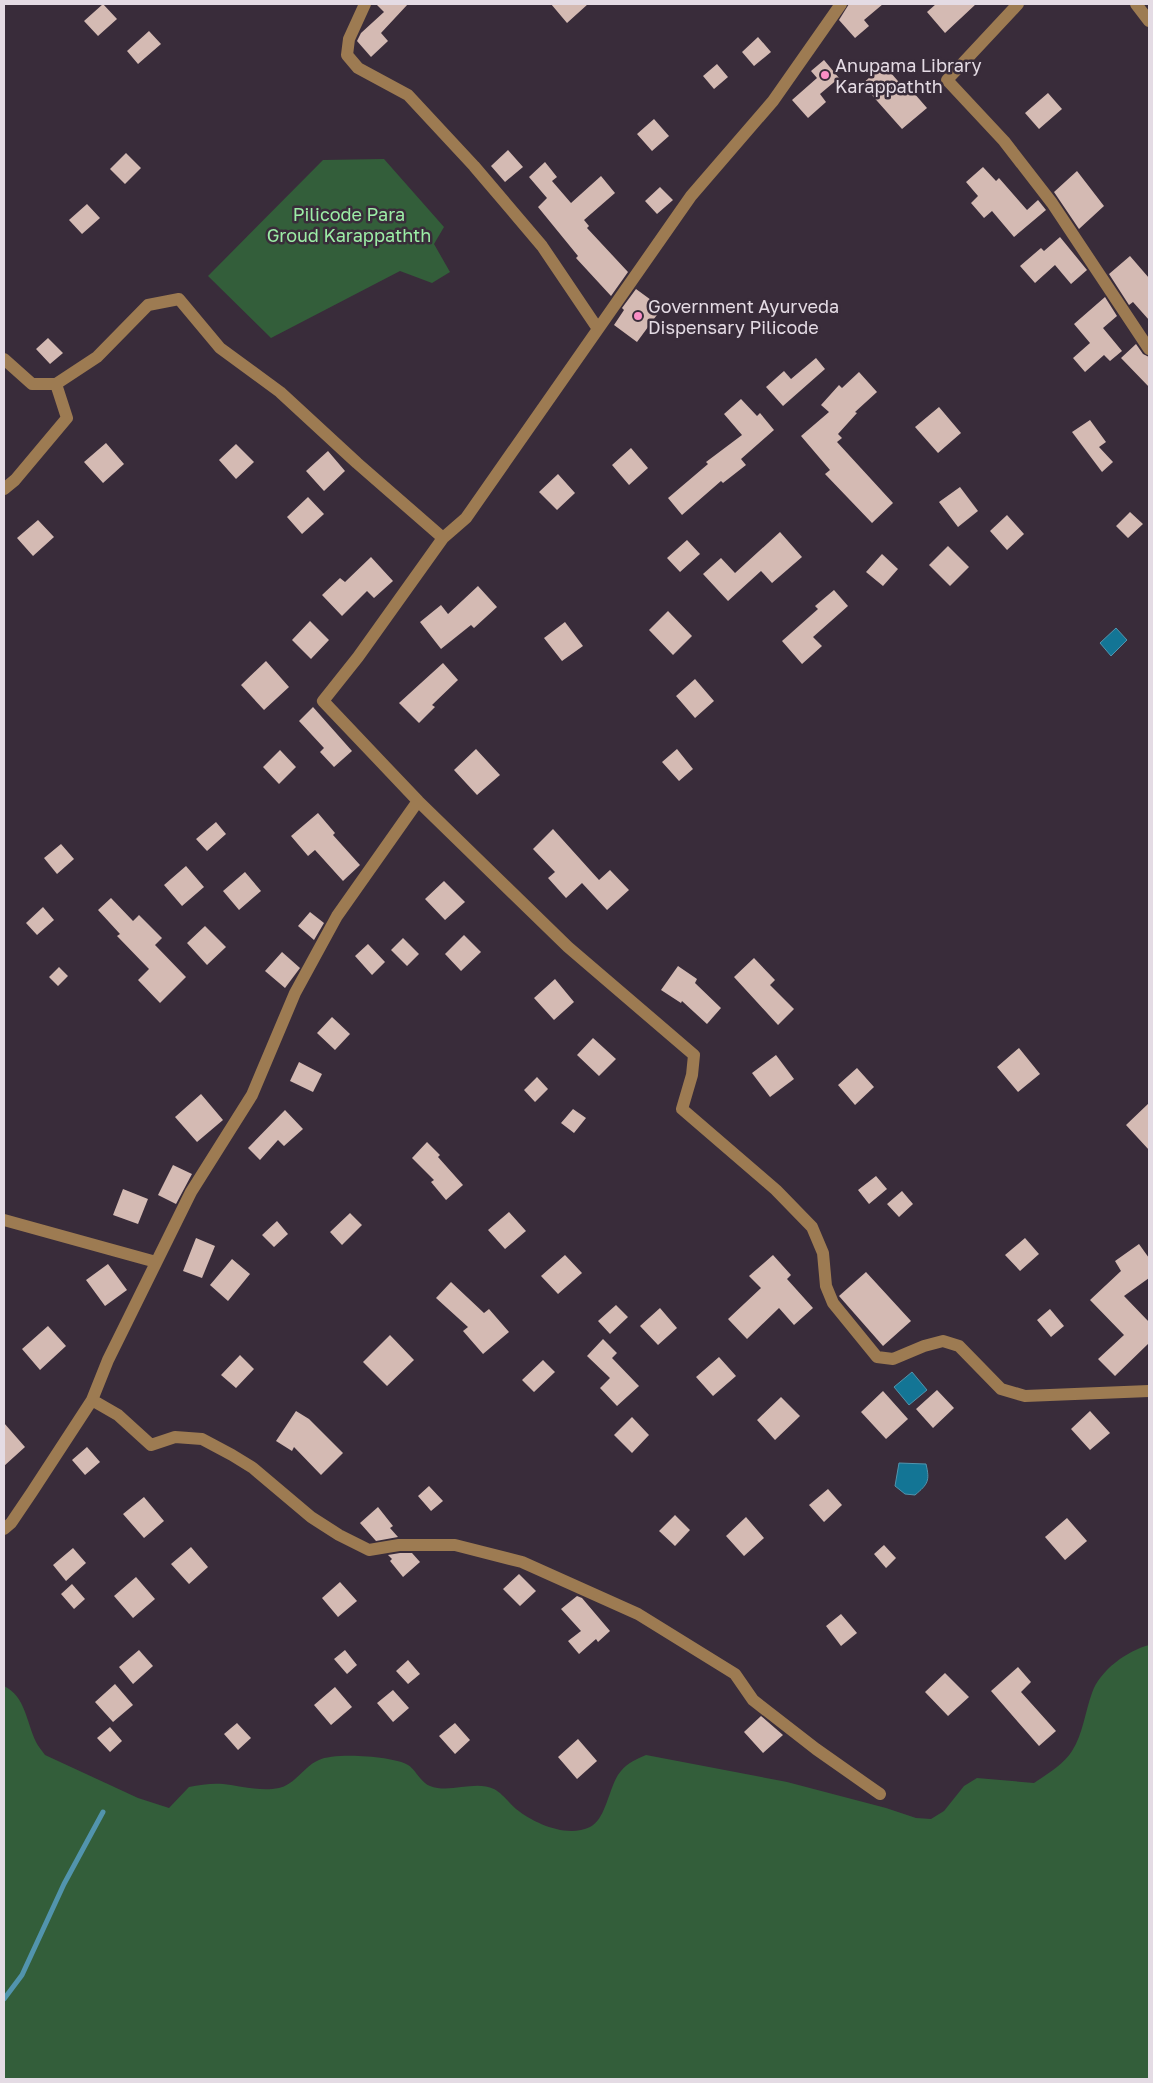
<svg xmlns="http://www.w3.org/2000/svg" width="1153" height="2083" viewBox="0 0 1153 2083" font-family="'Golos Text',sans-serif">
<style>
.green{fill:#335e3a}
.water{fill:#137595;stroke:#5294ad}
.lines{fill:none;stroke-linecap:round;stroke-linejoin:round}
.stream{stroke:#5294ad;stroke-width:5}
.building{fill:#d4bab3}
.minor{stroke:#9d7b52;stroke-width:12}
.poi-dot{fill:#fa8fc6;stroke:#392c3a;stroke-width:2}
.labels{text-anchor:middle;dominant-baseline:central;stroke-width:5;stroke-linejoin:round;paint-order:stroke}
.poi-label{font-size:18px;fill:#e4dbe4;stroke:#392c3a;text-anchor:start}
.park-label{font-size:18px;fill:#9ceda6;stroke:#392c3a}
</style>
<rect width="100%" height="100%" fill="#392c3a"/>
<path class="green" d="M384,159L444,227L434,244L450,272L432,283L400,271L271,338L208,276L323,160Z
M1149,1645V2079H4V1686C26,1697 26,1722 36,1742C38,1746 42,1751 45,1755L138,1798L169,1808L189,1787C200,1785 212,1783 223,1784C241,1786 261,1792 279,1788C296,1784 304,1766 319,1760C334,1752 394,1756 408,1765C416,1770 421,1783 430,1786C450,1794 474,1780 494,1789C502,1793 509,1803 516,1809C535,1824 567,1838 590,1827C607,1819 609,1784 621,1771C627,1763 637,1759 646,1755L787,1782L886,1808L916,1818L931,1819L944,1811L964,1786L977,1778L1034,1783C1046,1775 1064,1764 1072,1751C1083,1734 1085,1712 1092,1693C1100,1670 1127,1651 1149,1645Z"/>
<path class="water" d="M1116,628L1127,640L1111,656L1100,643Z
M912,1372L927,1390L909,1405L894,1387Z
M899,1463L926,1464C930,1481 928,1484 915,1495L905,1494L895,1486Z"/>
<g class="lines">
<path class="stream" d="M4,1999L22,1975L64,1884L103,1812"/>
</g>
<path class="building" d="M103,4L117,19L98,36L84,21Z
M376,4H408L381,33L388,41L371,57L357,41L361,33L384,12Z
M551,4H588L567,23Z
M849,4H883L864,20L869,26L855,38L839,20Z
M936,4H976L945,33L927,12Z
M149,31L161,44L138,64L127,51Z
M758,37L771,52L754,66L742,52Z
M824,60L839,78L820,94L826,102L808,118L792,100L817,78L811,71Z
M717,64L728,77L714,89L703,76Z
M884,65L904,88L907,85L927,108L902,129L862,84Z
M1048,93L1062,109L1039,129L1025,113Z
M654,119L669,136L652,151L637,134Z
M508,150L523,167L505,182L491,166Z
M126,153L141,168L125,184L110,169Z
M545,162L557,177L552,181L571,203L601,176L615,193L584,220L589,226L587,228L628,272L611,296L576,258L578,256L538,207L547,198L529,177Z
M983,167L996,181L999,178L1027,210L1038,200L1046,210L1014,237L992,211L984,218L971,203L978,196L966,182Z
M1077,171L1104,206L1079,229L1054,192Z
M660,187L673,200L657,214L645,201Z
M87,204L100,218L82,234L69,220Z
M1060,237L1087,270L1071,284L1055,265L1035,283L1020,266L1041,248L1044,251Z
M1130,256L1149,278V320L1133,302L1129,305L1109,274Z
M636,289L662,308L637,342L614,325L624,310L622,308Z
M1105,297L1117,316L1103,328L1122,351L1110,361L1104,355L1085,372L1073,358L1090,343L1074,324Z
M48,338L63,353L50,364L36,349Z
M1136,344L1143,354L1149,357V387L1121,358Z
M816,358L825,369L783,406L766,387L784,371L791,379Z
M859,372L877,392L855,412L857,413L838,434L842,438L837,442L893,503L872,523L825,474L830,470L801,436L829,412L821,405L839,385L842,388Z
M741,399L757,416L760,413L774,430L741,459L746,465L723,483L721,481L682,515L668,498L708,464L706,462L742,435L724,414Z
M939,407L961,433L938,453L915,427Z
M1090,420L1106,442L1099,447L1113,462L1102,472L1072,432Z
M106,443L124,464L103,483L84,462Z
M236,444L254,462L236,479L219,460Z
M631,448L648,468L629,485L612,465Z
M328,451L345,471L324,491L306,471Z
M558,474L575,493L557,510L539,492Z
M960,487L978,511L958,527L939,502Z
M308,497L324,514L302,534L287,517Z
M1130,512L1143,524L1128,538L1116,526Z
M1007,515L1024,534L1007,550L990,531Z
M38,520L54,537L33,556L17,538Z
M780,532L802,557L772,583L761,571L728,601L703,574L721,558L735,573Z
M687,540L700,554L680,572L667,558Z
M948,546L969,567L950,586L929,565Z
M882,554L898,569L883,586L866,572Z
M371,557L393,581L374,598L367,591L342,616L322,595L340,578L345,582Z
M478,586L497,607L474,628L471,625L441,649L420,622L441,605L448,614Z
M834,590L848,606L813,637L822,646L802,664L782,641L818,609L815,606Z
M668,611L692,636L673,655L649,630Z
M310,621L329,640L311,659L292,640Z
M565,622L583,646L562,661L544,638Z
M266,661L289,687L264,710L241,685Z
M443,663L458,680L432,705L435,707L419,723L399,703Z
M695,679L714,701L695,718L676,696Z
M313,707L352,751L334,767L320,752L324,748L299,721Z
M476,749L500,775L477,795L454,770Z
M677,749L693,769L679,781L662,762Z
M280,750L296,767L279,784L263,767Z
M318,813L335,833L333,835L360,865L343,881L315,850L308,856L291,836Z
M216,822L226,834L207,851L196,839Z
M553,829L599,880L610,870L629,890L607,910L582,883L566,898L548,878L555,872L533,849Z
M61,844L74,859L57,874L44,858Z
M186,866L204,887L182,906L164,885Z
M245,872L261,891L239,910L223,891Z
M444,881L465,902L445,920L425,899Z
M111,898L133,921L139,915L162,938L155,945L186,977L160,1003L138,980L149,969L117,936L120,934L98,910Z
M43,907L54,920L37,935L26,923Z
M310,912L324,923L314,940L298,926Z
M205,926L226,947L207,965L187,943Z
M464,935L481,952L461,971L445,954Z
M403,938L419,954L407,966L391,950Z
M368,944L385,962L372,975L355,956Z
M282,952L300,968L285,988L265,971Z
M754,958L775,980L770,985L794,1009L778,1025L734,977Z
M678,966L697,979L695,983L721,1008L707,1024L682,1001L681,1003L661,990Z
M59,967L68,976L58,986L49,977Z
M555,979L574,1002L554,1020L534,998Z
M332,1017L350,1034L335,1050L317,1033Z
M593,1038L616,1059L599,1076L577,1055Z
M1019,1048L1040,1074L1018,1092L997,1067Z
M776,1055L794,1079L770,1097L752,1073Z
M299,1062L322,1074L313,1092L290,1081Z
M857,1068L874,1087L855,1105L838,1085Z
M537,1077L548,1089L535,1102L524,1090Z
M201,1094L223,1120L197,1142L175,1117Z
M1149,1103V1150L1126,1125Z
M573,1109L586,1118L574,1133L561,1123Z
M285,1110L303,1129L284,1146L278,1140L260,1160L248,1148Z
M427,1142L440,1155L438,1157L463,1185L446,1200L431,1182L434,1180L412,1158Z
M173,1165L192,1174L176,1204L158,1195Z
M876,1176L887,1189L869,1204L858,1190Z
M123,1189L148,1199L138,1224L113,1215Z
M902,1191L913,1204L899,1217L887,1204Z
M509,1212L526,1231L505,1249L488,1230Z
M350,1213L362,1225L342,1245L330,1232Z
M277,1221L288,1234L274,1247L262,1235Z
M196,1238L215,1246L202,1278L183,1271Z
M1025,1238L1039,1254L1020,1271L1005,1255Z
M1139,1244L1149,1258V1278L1124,1296L1149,1322V1343L1115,1376L1098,1359L1124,1335L1090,1300L1121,1271L1115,1261Z
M565,1255L582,1273L558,1294L541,1276Z
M773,1255L791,1275L787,1279L813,1308L794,1325L779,1308L747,1339L728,1319L761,1288L749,1276Z
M232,1259L250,1274L228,1301L210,1285Z
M108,1264L127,1290L105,1306L86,1280Z
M866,1272L911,1321L883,1346L839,1296Z
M451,1282L484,1313L489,1309L509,1332L483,1354L463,1331L468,1327L436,1298Z
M616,1305L628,1317L610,1334L598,1321Z
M660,1308L677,1328L658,1345L640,1326Z
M1050,1309L1064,1326L1051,1337L1037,1320Z
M48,1326L66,1346L40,1370L22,1349Z
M390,1335L414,1360L387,1386L363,1362Z
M603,1339L617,1353L612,1358L639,1386L617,1406L600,1388L610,1378L587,1356Z
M240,1355L254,1369L236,1388L221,1375Z
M719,1357L736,1376L713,1396L696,1377Z
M543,1360L555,1372L534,1392L522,1380Z
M937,1390L954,1408L933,1428L916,1409Z
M883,1391L908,1419L886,1439L861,1412Z
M781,1397L800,1416L775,1440L757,1420Z
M296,1411L309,1419L343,1453L321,1475L294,1447L292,1451L276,1441Z
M1090,1411L1110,1433L1090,1450L1071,1429Z
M632,1417L649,1435L632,1453L614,1435Z
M4,1423L25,1447L4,1466Z
M87,1447L100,1462L85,1475L72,1460Z
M429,1486L443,1501L431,1511L418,1496Z
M828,1489L842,1505L824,1522L809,1505Z
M144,1497L164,1521L144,1538L123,1514Z
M378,1507L393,1526L390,1528L398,1537L376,1541L360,1523Z
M675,1515L690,1530L675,1546L659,1531Z
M746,1517L764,1538L744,1556L726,1536Z
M1067,1518L1087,1541L1065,1560L1045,1537Z
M884,1545L896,1558L886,1568L874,1554Z
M191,1547L208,1567L189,1584L171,1564Z
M73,1548L86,1563L66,1581L53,1565Z
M400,1553H412L420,1562L403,1577L390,1561L392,1559L388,1555Z
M519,1574L536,1591L520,1606L503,1589Z
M136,1577L155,1599L133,1618L114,1596Z
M340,1582L357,1601L338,1617L322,1598Z
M72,1584L85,1599L74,1609L61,1594Z
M577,1596L582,1598L610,1631L598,1642L596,1639L579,1654L568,1641L581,1631L561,1609Z
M841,1614L857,1633L841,1646L826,1626Z
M139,1650L153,1666L133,1684L119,1667Z
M345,1650L357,1665L347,1674L334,1659Z
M408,1660L420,1674L408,1684L396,1671Z
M1018,1667L1031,1682L1021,1692L1056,1731L1039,1746L991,1691Z
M945,1673L969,1697L948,1716L925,1692Z
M115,1684L133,1705L113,1722L95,1702Z
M335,1687L352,1707L331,1725L314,1705Z
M393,1690L409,1708L393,1722L377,1703Z
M761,1716L783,1735L763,1753L744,1732Z
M237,1723L251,1738L238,1750L224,1734Z
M455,1723L470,1740L455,1754L439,1736Z
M110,1727L122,1741L110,1752L97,1738Z
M578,1739L597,1761L577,1779L558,1757Z"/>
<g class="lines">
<path class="minor" d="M365,4L349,39L347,55L358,68L408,95L474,166L542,246L598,329
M1018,4L947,80L1004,141L1052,203L1149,349
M1136,4L1149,21
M4,359L32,384H56L97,357L148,305L179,299L220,348L280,392L357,463L443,538
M4,489L15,480L67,418L56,384
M418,801L568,947L694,1055L692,1075L682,1109L776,1190L812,1227L823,1253L826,1286L833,1303L877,1357L893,1359L924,1346L943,1341L959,1346L1001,1389L1025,1396L1149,1391
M4,1220L156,1262
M92,1400L118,1415L151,1445L175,1437L202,1439L232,1455L253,1468L311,1517L339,1535L369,1550L399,1545H455L522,1562L638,1614L735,1674L753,1700L816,1749L880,1794
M4,1529L11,1523L32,1492L92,1400L108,1360L191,1192L252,1095L295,993L337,916L418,801L323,701L358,657L443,538L466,518L691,196L773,101L841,4"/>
</g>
<g class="poi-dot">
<circle cx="825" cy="75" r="5"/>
<circle cx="638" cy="316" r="5"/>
</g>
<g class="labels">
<g class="poi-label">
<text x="835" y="65">Anupama Library<tspan x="835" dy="21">Karappathth</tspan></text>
<text x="648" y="306">Government Ayurveda<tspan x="648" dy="21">Dispensary Pilicode</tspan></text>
</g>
<g class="park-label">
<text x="349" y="214">Pilicode Para<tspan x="349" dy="21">Groud Karappathth</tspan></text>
</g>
</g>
<rect width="1153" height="2083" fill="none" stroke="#e4dbe4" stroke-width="10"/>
</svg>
